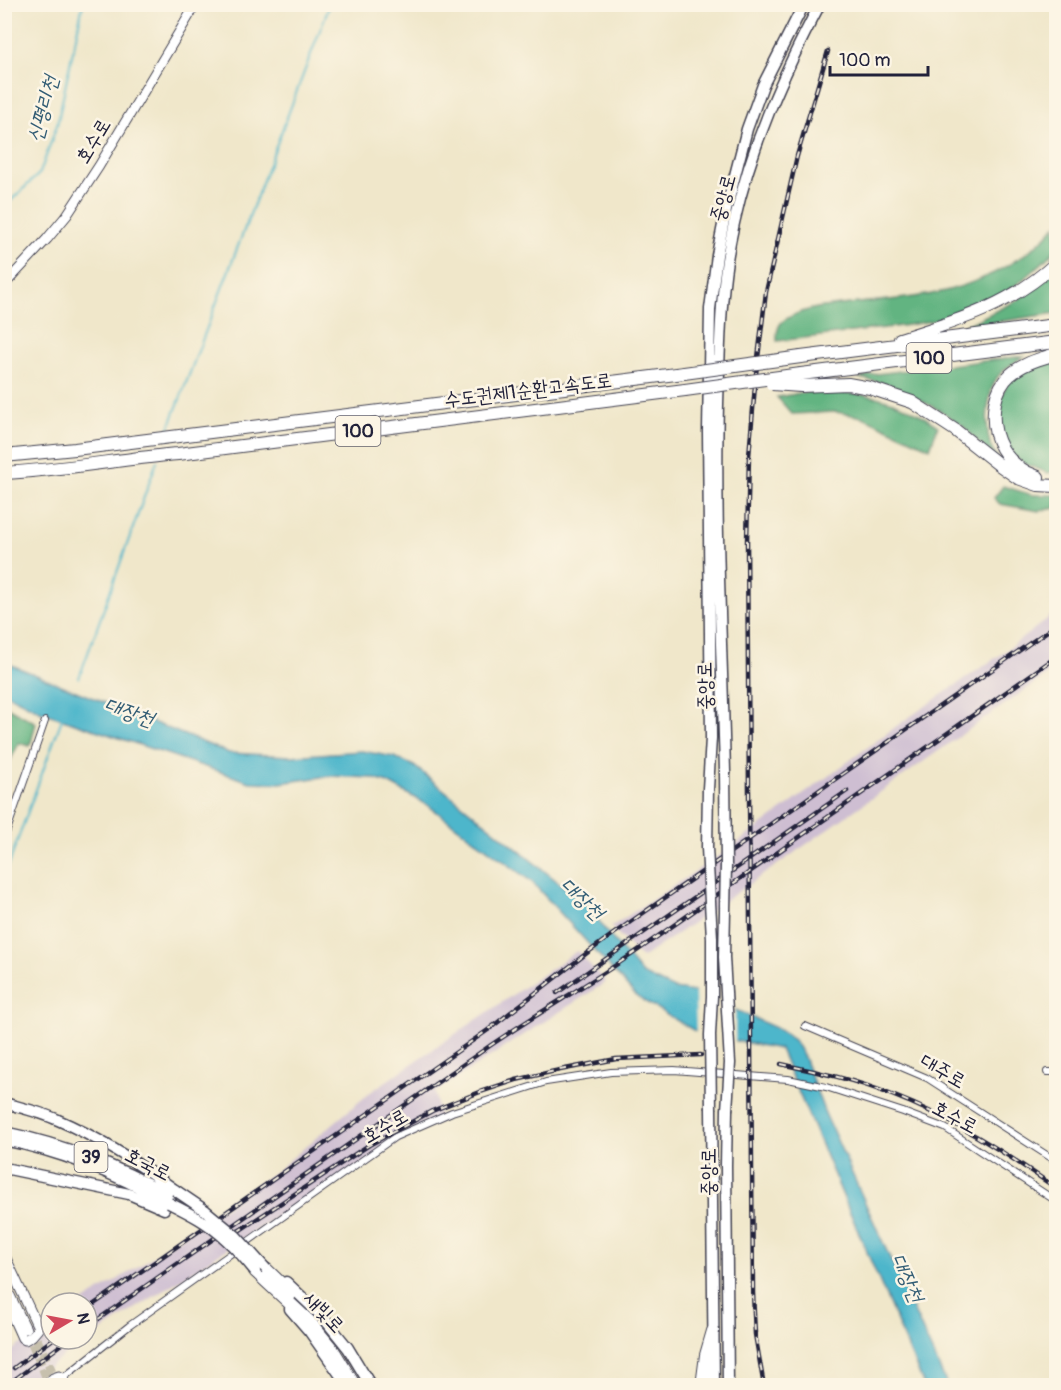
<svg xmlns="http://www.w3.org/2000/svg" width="1061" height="1390" viewBox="0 0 1061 1390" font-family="Pangolin,'Poor Story',sans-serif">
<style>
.industrial{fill:#cebed2}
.forest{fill:#62b481;stroke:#426b5e;stroke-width:1.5}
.water{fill:#4db6cb;stroke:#386c83;stroke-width:1.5}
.pier{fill:#f0e7ca}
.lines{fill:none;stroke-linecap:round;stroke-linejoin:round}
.stream{stroke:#4db6cb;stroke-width:2}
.secondary-tunnel{stroke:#c7c0ad;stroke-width:9;stroke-dasharray:9 4.5;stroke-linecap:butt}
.street-casing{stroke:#414050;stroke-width:8}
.secondary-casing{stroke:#414050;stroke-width:11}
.primary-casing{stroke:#414050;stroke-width:13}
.highway-casing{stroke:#414050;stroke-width:14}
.street{stroke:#fff;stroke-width:6}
.secondary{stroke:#fff;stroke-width:9}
.primary{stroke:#fff;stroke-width:10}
.highway{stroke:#fff;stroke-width:12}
.rail-casing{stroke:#22223b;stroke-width:4.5}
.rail{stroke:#fcf5e5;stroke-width:2;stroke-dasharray:7;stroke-linecap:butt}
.primary-bridge-casing{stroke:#414050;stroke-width:13;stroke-linecap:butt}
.highway-bridge-casing{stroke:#414050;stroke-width:14;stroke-linecap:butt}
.primary-bridge{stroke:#fff;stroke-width:10}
.highway-bridge{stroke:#fff;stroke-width:12}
.labels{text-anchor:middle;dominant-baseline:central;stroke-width:5;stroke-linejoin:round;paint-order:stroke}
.shield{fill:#fcf5e5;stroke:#63616e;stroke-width:1.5}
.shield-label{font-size:18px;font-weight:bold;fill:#22223b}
.street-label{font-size:20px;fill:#22223b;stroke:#fcf5e5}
.water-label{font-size:21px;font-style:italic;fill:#335d75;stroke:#fcf5e5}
</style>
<rect width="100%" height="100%" fill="#fcf5e5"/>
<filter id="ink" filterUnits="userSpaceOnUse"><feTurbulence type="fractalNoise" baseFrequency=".0167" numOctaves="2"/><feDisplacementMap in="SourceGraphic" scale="12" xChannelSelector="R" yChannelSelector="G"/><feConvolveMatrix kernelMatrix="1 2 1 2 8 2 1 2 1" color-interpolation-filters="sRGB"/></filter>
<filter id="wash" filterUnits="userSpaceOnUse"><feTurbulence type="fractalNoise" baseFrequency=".008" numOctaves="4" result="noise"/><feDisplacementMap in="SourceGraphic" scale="24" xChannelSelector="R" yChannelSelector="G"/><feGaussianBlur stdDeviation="1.35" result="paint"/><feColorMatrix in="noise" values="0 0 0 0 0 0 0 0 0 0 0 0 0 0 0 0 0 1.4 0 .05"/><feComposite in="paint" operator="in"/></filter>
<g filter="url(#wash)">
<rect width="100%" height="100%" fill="#f0e7ca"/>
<path class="industrial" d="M1056,612V668L787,858L642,958L611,927L725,852L898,725L1007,650Z
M577,951L606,982L435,1092L439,1118L294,1205L66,1354L27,1385H5L4,1356L51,1323V1339H87V1303H81L159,1253L279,1169L372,1091Z"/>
<path class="forest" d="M1056,225V249C1037,269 1014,290 988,302C949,321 911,325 868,330C838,334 807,338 777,341C777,334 777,326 783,321C804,306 834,306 858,303C889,300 919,298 949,290C989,279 1030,257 1056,225Z
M1056,268V313L963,327L1016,301L1045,279Z
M1024,356C1016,362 1007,366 1001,373C986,387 984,431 992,449C994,455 1000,459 1004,464L981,445L963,426L941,411L892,385L860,378L868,375Z
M1056,360V471L1048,473L1025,464L1012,455L1003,441L998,425V408L1007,383L1025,370Z
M808,392C860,391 895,395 938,426L930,448L863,417L836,412L792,414L777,397Z
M1003,486L1032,495H1056V508L1039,511L1000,504L994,498Z
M5,706L36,723L30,746L19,743L5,771Z"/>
<path class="water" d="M4,662L229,753L291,756L362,751L394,757L414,766L589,907L606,931L642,974L674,989L695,992L776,1028L794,1040L804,1057L824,1111L947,1385H924L780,1049L700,1034L637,997L532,882L426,804L388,783L372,778L329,776L280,783L250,782L42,712L5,693Z"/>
<path class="pier" d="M695,989L735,1006V1043L696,1035Z"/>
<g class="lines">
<path class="stream" d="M4,207L40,173L57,125L83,4
M167,433L330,4
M79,678L157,461
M4,877L63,716"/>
</g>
</g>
<g filter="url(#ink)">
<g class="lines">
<path class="secondary-tunnel" d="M31,1327L58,1384
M27,1331L50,1386"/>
<defs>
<path id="street" d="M4,839L45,721
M805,1026L927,1078L1056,1161
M1047,1072H1056
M63,1378L129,1326L395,1137L452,1112L546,1082L611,1072L674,1070L788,1079L826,1087L903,1112L945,1128L1056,1201"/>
<path id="secondary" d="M4,285L47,239L67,215L99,166L196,4
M4,1254L37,1325L38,1329L32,1336L25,1340L22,1338L4,1298
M4,1283L26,1329
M58,1384V1386
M46,1386L53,1378L59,1376L63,1378L66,1386"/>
<path id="primary" d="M725,772C722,649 715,527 718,404C720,343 720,283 734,223C751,146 783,74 820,4
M708,789L711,738L708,431L710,309L717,255L726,210L747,129L763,85L804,4
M4,1103C22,1108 41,1112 58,1120C100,1138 138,1163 175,1190
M711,1109L714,1386
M727,1110L726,1165L728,1386
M4,1132C67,1145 116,1166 172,1196
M4,1140C62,1151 118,1175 169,1203
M4,1168L129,1194L164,1209
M286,1282L323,1317L348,1348L371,1386
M290,1309L310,1332L348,1386"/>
<path id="highway" d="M900,339C958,321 1011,305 1056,263
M801,357L1056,325
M801,374L1056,342
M801,386L848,384L870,388L912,402L955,430L998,464L1018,478L1038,485L1056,486
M4,456L75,449L684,373
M4,473C63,470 120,459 178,454L685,390
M1038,477C1005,466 989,436 995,403C997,393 1002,382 1010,375C1023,363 1040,359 1056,354
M266,1269L291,1293
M255,1271L310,1322L333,1350L355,1386
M702,1386L706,1355L713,1331"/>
</defs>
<use href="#street" class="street-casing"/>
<use href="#secondary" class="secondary-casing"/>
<use href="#primary" class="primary-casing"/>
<use href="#highway" class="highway-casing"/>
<use href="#street" class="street"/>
<use href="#secondary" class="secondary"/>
<use href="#primary" class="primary"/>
<use href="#highway" class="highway"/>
<defs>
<path id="rail" d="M557,993L847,791
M781,1064C819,1072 856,1080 892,1095C952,1118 1004,1152 1056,1188
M237,1232L369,1145L432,1111L480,1092L516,1080L555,1071L616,1059L701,1055
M87,1309L488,1030L587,953L616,932L1056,625
M87,1327L491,1045C538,1013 587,985 634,953L1056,657
M14,1368L53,1339
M6,1386L69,1339
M764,1386L755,1334L753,1293L747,542L749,456L756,374L766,292L797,156L828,51"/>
</defs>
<use href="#rail" class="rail-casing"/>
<use href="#rail" class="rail"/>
<defs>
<path id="primary-bridge" d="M725,772L726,865L724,957L730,1063L727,1110
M708,789L707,848L712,938V996L710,1035L711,1109
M175,1190L206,1211L236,1236L266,1269
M169,1203C179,1208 189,1213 199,1219C221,1232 239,1251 255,1271"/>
<path id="highway-bridge" d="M684,373L801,357
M772,384L801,386
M685,390L801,374"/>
</defs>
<use href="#primary-bridge" class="primary-bridge-casing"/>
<use href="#highway-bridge" class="highway-bridge-casing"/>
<use href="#primary-bridge" class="primary-bridge"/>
<use href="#highway-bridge" class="highway-bridge"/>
</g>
</g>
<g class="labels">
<g class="shield">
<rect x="906.5" y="343" width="45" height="30" rx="4.5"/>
<rect x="335.5" y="416" width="45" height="30" rx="4.5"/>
<rect x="74.5" y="1142" width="33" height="30" rx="4.5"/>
</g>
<g class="shield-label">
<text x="929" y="358">100</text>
<text x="358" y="431">100</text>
<text x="91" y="1157">39</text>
</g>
<g class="street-label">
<text transform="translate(93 141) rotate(-59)">호수로</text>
<text transform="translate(723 198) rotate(-75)">중앙로</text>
<text transform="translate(528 390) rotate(-7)">수도권제1순환고속도로</text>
<text transform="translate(705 686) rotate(-91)">중앙로</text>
<text transform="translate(943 1071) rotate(30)">대주로</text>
<text transform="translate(955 1117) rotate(28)">호수로</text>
<text transform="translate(385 1126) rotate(-30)">호수로</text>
<text transform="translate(148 1164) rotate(27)">호국로</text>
<text transform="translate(708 1172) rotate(-90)">중앙로</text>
<text transform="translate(324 1312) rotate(47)">새빛로</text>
</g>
<g class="water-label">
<text transform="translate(43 109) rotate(-75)">신평리천</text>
<text transform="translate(129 712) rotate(19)">대장천</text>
<text transform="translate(582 899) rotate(43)">대장천</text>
<text transform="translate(907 1278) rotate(66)">대장천</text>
</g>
</g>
<rect width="1061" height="1390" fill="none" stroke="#fcf5e5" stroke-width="24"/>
<g transform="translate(69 1321) rotate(80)"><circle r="28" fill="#fcf5e5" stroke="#a5a1a1" stroke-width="1.5"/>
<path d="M0-4.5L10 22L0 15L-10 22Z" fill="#d1495b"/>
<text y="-9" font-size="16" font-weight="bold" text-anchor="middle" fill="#22223b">N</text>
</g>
<path d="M830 66v9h98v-9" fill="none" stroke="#22223b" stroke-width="3"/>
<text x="839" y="66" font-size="18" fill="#22223b" stroke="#fcf5e5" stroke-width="4.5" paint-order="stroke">100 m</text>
</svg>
